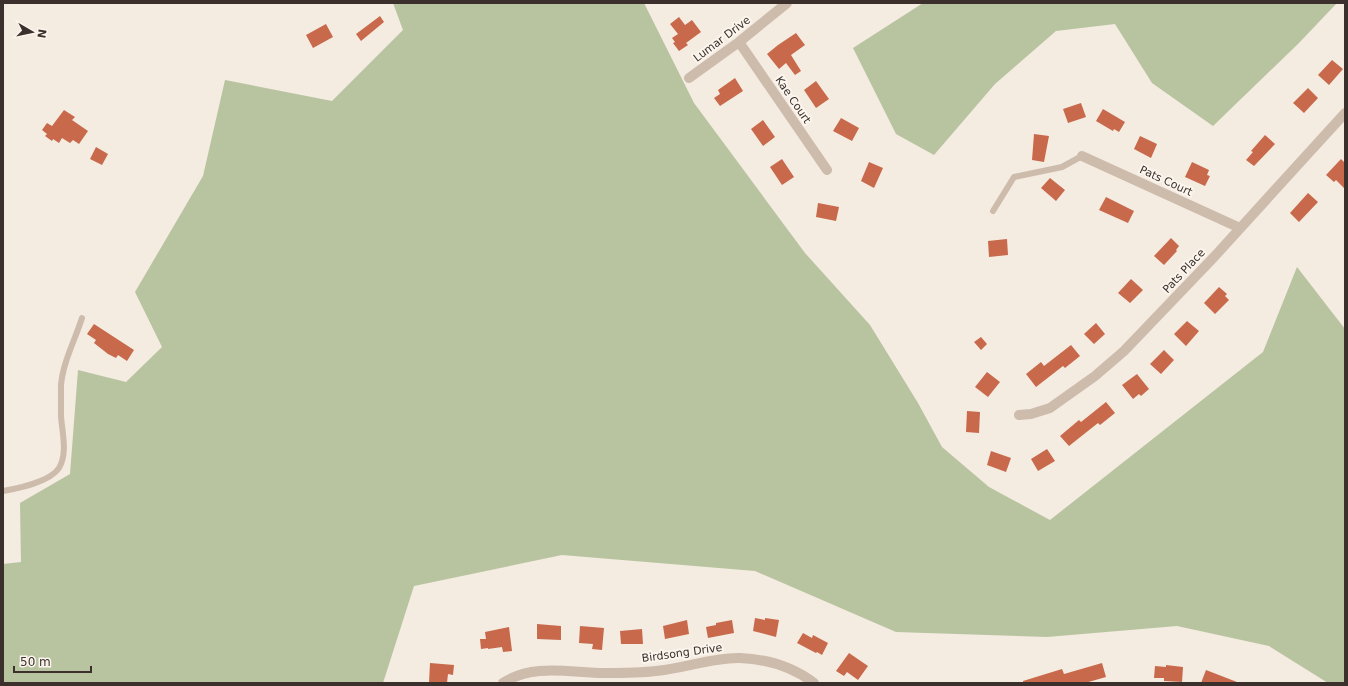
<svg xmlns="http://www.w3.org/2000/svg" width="1348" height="686" viewBox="0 0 1348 686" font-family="'DejaVu Sans',sans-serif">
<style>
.green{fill:#b8c4a0}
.building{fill:#c8694b}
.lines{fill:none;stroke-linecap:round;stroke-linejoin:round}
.service{stroke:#cdbbac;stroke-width:6}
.minor{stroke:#cdbbac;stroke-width:10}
.labels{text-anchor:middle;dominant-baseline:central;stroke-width:4;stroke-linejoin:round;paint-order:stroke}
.street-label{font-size:11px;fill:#3b302b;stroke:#fbf5ee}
</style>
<rect width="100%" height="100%" fill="#f4ebe1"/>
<path class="green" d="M393,3H644L694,103L805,253L870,325L918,403L942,447L989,487L1050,520L1263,352L1297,267L1345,329V683H1328L1269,646L1177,626L1047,637L896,632L755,571L562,555L414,586L383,683H3V564L21,562L20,503L70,474L78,370L126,382L162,347L135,292L203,176L225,80L332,101L403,30Z
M923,3H1337L1298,44L1213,126L1152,83L1115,24L1056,31L995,84L934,155L896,134L853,48Z"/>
<path class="building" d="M380,16L384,22L361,41L356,34Z
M679,17L685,25L692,20L701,32L686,43L688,45L679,51L673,43L675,42L672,38L678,34L670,24Z
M326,24L333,37L313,48L306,35Z
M796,33L805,45L791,55L801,71L795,75L786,63L779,69L767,54L778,45Z
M1332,60L1343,69L1329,85L1318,75Z
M735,78L743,91L720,106L714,98L720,94L718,90Z
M816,81L829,99L816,108L804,90Z
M1308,88L1318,98L1304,113L1293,103Z
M1081,103L1086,117L1068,123L1063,109Z
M1103,109L1125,122L1119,132L1114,129L1113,131L1096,121Z
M64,110L75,117L72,120L88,131L79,144L73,140L70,143L62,138L59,143L53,139L52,141L45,136L47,134L42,130L47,123L52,126Z
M841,118L859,128L852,141L833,131Z
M763,120L775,137L763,146L751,129Z
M1034,134L1049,136L1044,162L1032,160Z
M1265,135L1275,144L1254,166L1246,160L1253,152L1251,151Z
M1140,136L1157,144L1151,158L1134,149Z
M96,147L108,154L102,165L90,159Z
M782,159L794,177L782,185L770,167Z
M1341,159L1345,163V189L1336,180L1334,182L1326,175Z
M869,162L883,168L874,188L861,181Z
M1192,162L1209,170L1207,175L1210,176L1205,186L1185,177Z
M1050,178L1065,190L1056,201L1041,188Z
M1308,193L1318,202L1299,222L1290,213Z
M1106,197L1134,211L1128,223L1099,210Z
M818,203L839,207L836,221L816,217Z
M1171,238L1179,246L1176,250L1177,251L1164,265L1154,256Z
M1007,239L1008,255L989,257L988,241Z
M1131,279L1143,290L1130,303L1118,293Z
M1219,287L1227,294L1225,296L1229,300L1215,314L1204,303Z
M1187,321L1199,331L1186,346L1174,334Z
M1096,323L1105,334L1094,344L1084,334Z
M94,324L134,350L127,361L118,355L116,358L108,354L94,343L96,340L87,334Z
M981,337L987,344L981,350L974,342Z
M1071,345L1080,356L1065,368L1063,366L1036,387L1026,374L1041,362L1044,366Z
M1164,350L1174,360L1161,374L1150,364Z
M987,372L1000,382L988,397L975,387Z
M1137,374L1149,389L1141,396L1139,394L1133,399L1122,385Z
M1106,402L1115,413L1100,425L1098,423L1069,446L1060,436L1079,420L1081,422Z
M967,411L980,412L979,433L966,432Z
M1047,449L1055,461L1038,471L1031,459Z
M991,451L1011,458L1006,472L987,465Z
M755,618L765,620V618L779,620L776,637L753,631Z
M687,620L689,634L665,639L663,626Z
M732,620L734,633L708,638L706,627L716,625V623Z
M537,624L561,626V640L537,639Z
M580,626L604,628L602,650L592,649L593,644L579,643Z
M509,627L512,651L503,652L502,647L488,649V648L481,649L480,639H486L485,632Z
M642,629L643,644H621L620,631Z
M803,633L812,638L813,635L828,643L822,655L817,652L816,653L797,643Z
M849,653L868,666L858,680L847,672L844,676L836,671Z
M430,663L454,665L453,675L448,674L447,683H429Z
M1102,663L1106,677L1085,683H1023V681L1062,669L1064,674Z
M1166,665L1183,667L1182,682L1164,681V678H1154L1155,666L1166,667Z
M1206,670L1237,682V683H1201Z"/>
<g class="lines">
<path class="service" d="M993,211L1014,177L1062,167L1082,156
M3,491C19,488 50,482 59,468C68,453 62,432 61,416C61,406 61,396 61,385C63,362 75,340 82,318"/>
<path class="minor" d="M739,42L827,170
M689,78L739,42L787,3
M1082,156L1240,228
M1019,415L1031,414L1050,408L1095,376L1124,351L1214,257L1345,113
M503,683C533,663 571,673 604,673C621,673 639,673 656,671C683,669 713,657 740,658C766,659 793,667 814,683"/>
</g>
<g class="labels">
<g class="street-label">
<text transform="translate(722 39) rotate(-37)">Lumar Drive</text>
<text transform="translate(793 100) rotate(56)">Kae Court</text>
<text transform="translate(1166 181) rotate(25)">Pats Court</text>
<text transform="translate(1184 271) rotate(-47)">Pats Place</text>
<text transform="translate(682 653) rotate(-8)">Birdsong Drive</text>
</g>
</g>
<rect width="1348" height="686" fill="none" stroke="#3b302b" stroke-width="8"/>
<g transform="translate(32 32) rotate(99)" stroke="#fbf5ee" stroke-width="3" paint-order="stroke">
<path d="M0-3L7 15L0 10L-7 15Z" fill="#3b302b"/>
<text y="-6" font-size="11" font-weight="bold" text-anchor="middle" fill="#3b302b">N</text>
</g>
<path d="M14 666v6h77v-6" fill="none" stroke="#3b302b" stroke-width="2"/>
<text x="20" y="666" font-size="12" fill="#3b302b" stroke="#fbf5ee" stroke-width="3" paint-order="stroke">50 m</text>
</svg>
